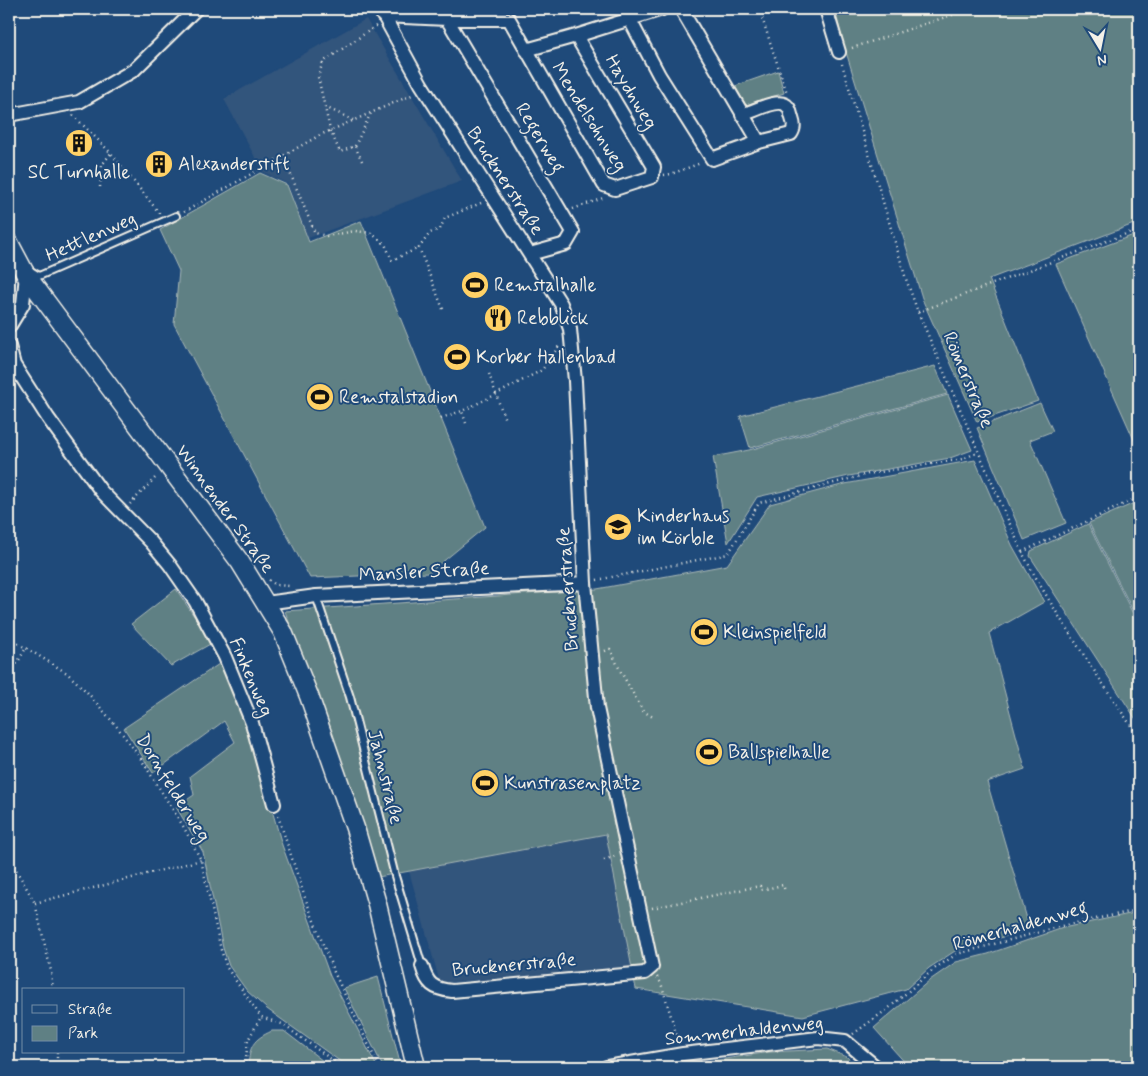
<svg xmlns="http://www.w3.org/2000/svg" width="1148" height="1076" viewBox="0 0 1148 1076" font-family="Mynerve,sans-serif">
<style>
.built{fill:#32547c}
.green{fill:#5f8084;stroke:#aab8b6}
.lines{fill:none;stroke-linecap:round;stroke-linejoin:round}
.lane-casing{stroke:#f4f1e8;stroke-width:10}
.street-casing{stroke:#f4f1e8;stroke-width:16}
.secondary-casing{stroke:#f4f1e8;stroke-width:21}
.path{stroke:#f4f1e8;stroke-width:2.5;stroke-dasharray:1 4;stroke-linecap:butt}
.lane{stroke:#1f4a7a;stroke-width:6}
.street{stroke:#1f4a7a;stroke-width:12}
.secondary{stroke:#1f4a7a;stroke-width:18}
.labels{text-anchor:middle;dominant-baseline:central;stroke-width:4;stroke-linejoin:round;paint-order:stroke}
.street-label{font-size:19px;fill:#f4f1e8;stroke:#1f4a7a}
.poi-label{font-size:19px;fill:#f4f1e8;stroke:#1f4a7a;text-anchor:start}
</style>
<rect width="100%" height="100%" fill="#1f4a7a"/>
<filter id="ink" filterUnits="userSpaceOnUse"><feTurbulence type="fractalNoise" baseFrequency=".02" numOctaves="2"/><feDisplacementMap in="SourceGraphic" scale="10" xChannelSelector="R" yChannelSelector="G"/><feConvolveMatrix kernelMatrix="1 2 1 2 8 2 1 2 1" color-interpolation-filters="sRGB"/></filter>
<g filter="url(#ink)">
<path class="built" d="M366,19L462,181L308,238L288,184L263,172L224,99Z
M606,834L632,968L440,983L409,871Z"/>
<path class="green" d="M835,9H1139V222L989,279L1038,401L977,422L923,301L842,39Z
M778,71L784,93L746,105L735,86Z
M260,173L287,185L309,242L361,221L485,527L429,573L310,578L174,324L179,271L160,230Z
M1139,233V451L1056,264Z
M935,366L947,394L750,448L740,416Z
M948,395L972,450L950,458L849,476L757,497L728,543L713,457L749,450Z
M1040,403L1053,431L1030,440L1066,523L1024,540L977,428Z
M975,460L1012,545L1044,602L989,633L1025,769L987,782L1030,929L955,951L929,968L906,989L803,1016L636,989L606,834L378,877L285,611L597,589L727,565L770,504L845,484Z
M1139,501V623L1089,523Z
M1088,524L1139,626V724L1030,556L1031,551Z
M176,589L212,643L171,666L131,624Z
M222,662L248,726L282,845L330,976L377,1067H348L267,1009L247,991L229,966L223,948L203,852L176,807L194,795L190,776L235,742L224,721L153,773L124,728Z
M1139,912V1067H909L874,1028L930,980L956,962L988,954L1063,928Z
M378,977L401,1067H383L344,988Z
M272,1031H284L323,1061L328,1067H312L294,1061L285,1067H248C250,1046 252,1040 272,1031Z
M827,1049L847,1057L857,1067H673L770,1052Z"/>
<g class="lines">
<defs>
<path id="lane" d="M31,271L39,276L176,216
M316,596L350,697L395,876L422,966"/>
<path id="street" d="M380,9L421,84L561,304L570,329L575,381L585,583L597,708L652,967L645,973L452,991C433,989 427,984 422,966
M681,9L759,142
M826,9L839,52
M383,16L447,19H509
M447,19L573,232L566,244L530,254
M509,19L604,185L615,189L652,177L654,167L576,36
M630,20L659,75L712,159L759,142L791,134C795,128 794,124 792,118C791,115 790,109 788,107C781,96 752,112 742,115
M526,50L576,36L662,9
M9,115L79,102L134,70L196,9
M9,327L23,304L26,275
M9,346L14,365L48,418L101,491L151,542L170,565L195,601L225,657L252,723L274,804
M266,603L316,596L585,583
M607,1067L683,1054L818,1038L845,1041L876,1067"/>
<path id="secondary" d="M9,243L26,275L240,562L283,632L309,696L355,828L377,904L416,1067"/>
</defs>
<use href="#lane" class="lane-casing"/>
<use href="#street" class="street-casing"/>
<use href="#secondary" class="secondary-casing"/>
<path class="path" d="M759,9L787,93
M852,48L958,13L964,9
M842,64L906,279L918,312L1022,552C1056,617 1099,677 1139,738
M325,107L353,120
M73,115L111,153L160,214
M355,146L371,113
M283,156L315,233L327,236L355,231L371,233L385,244L392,260L419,248
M362,161L355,146L340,152L330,130L318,77L323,62L376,26
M664,175L671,174L701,163
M100,187L102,165L111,153
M573,209L603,198
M184,212L320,135L412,95
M443,309L419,248L430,233L440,229L445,218L481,203
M918,312L1139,229
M489,374L505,420
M441,418L462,411
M466,423L462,411L497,394L542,370L559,346
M130,504L157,476
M1022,552L1139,497
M269,580L276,585L290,586
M597,580L728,554L759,503L868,474L963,459L978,452
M9,639L26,648L67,673L87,692L118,728L141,759L183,826L201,860L221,950L227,968L261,1017L282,1024L342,1067
M605,651L610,649L621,672L643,711L653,717
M9,677L26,648
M278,816L304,895L333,970L379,1067
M9,857L35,903L51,971L53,990
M604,860L615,856
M35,903L201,860
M652,908L760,886L761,890L783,885L785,891
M657,977L661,983L679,1043
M853,1034L889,1008L934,969L957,954L1066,925L1139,910
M57,1052V1067
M245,1067L248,1040L261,1017"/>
<use href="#lane" class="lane"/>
<use href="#street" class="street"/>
<use href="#secondary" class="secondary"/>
</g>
</g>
<defs>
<symbol id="building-disc" viewBox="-11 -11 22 22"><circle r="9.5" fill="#ffd166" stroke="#1f4a7a"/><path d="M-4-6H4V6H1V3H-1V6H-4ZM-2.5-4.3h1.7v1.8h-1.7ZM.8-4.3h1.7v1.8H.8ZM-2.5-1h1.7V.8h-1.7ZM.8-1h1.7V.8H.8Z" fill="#111"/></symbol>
<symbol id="stadium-disc" viewBox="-11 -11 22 22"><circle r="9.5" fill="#ffd166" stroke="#1f4a7a"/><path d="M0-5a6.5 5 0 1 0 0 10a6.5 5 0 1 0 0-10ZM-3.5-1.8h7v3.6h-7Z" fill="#111"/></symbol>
<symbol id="restaurant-disc" viewBox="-11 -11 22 22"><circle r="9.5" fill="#ffd166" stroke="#1f4a7a"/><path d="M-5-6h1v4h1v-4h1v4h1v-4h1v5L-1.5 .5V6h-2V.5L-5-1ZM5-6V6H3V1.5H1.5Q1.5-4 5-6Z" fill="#111"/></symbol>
<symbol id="school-disc" viewBox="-11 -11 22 22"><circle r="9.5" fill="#ffd166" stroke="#1f4a7a"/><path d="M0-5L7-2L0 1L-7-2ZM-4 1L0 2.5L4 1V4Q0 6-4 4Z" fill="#111"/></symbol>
</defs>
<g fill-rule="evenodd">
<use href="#building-disc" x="63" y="127" width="32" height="32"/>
<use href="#building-disc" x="143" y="148" width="32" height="32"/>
<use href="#stadium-disc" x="459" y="269" width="32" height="32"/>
<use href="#restaurant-disc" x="482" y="302" width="32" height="32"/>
<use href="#stadium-disc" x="441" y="341" width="32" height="32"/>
<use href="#stadium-disc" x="304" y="381" width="32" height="32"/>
<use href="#school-disc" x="602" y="511" width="32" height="32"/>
<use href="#stadium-disc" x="688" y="616" width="32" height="32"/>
<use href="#stadium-disc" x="693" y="736" width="32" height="32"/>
<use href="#stadium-disc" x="469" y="767" width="32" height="32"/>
</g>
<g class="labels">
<g class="street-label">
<text transform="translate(631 92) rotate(59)">Haydnweg</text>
<text transform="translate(589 117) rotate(58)">Mendelsohnweg</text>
<text transform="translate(540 138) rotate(59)">Regerweg</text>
<text transform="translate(505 181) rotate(57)">Brucknerstraße</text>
<text transform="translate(91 237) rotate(-24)">Hettlenweg</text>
<text transform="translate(968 380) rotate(67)">Römerstraße</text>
<text transform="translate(225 509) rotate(54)">Winnender Straße</text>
<text transform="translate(424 572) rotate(-3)">Mansler Straße</text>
<text transform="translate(568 589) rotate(-94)">Brucknerstraße</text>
<text transform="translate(251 677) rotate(67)">Finkenweg</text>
<text transform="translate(385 777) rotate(76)">Jahnstraße</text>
<text transform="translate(173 788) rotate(58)">Dornfelderweg</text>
<text transform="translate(1020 926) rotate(-16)">Römerhaldenweg</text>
<text transform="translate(514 965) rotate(-5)">Brucknerstraße</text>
<text transform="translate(744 1031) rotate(-6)">Sommerhaldenweg</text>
</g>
<g class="poi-label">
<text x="178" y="164">Alexanderstift</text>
<text x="79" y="172" text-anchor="middle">SC Turnhalle</text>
<text x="494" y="285">Remstalhalle</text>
<text x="517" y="318">Rebblick</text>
<text x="476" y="357">Korber Hallenbad</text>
<text x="339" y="397">Remstalstadion</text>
<text x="637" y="516">Kinderhaus<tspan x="637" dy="22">im Körble</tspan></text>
<text x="723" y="632">Kleinspielfeld</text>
<text x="728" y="752">Ballspielhalle</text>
<text x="504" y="783">Kunstrasenplatz</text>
</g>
</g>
<rect width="1148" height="1076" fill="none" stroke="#1f4a7a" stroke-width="30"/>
<rect x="15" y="15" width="1118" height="1046" fill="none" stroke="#f4f1e8" stroke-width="2" filter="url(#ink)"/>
<rect x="22" y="988" width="162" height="65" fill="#1f4a7a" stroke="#748da6"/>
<rect x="32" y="1005" width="25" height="8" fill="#1f4a7a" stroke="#748da6"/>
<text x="68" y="1014" font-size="15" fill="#f4f1e8">Straße</text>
<rect x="32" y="1026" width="25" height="15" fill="#5f8084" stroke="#748da6"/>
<text x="68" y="1038" font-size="15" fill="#f4f1e8">Park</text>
<g transform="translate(1100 48) rotate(170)" stroke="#1f4a7a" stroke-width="4" paint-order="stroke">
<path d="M0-4L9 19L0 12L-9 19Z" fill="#f4f1e8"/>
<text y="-8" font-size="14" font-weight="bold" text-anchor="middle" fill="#f4f1e8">N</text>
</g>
</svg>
